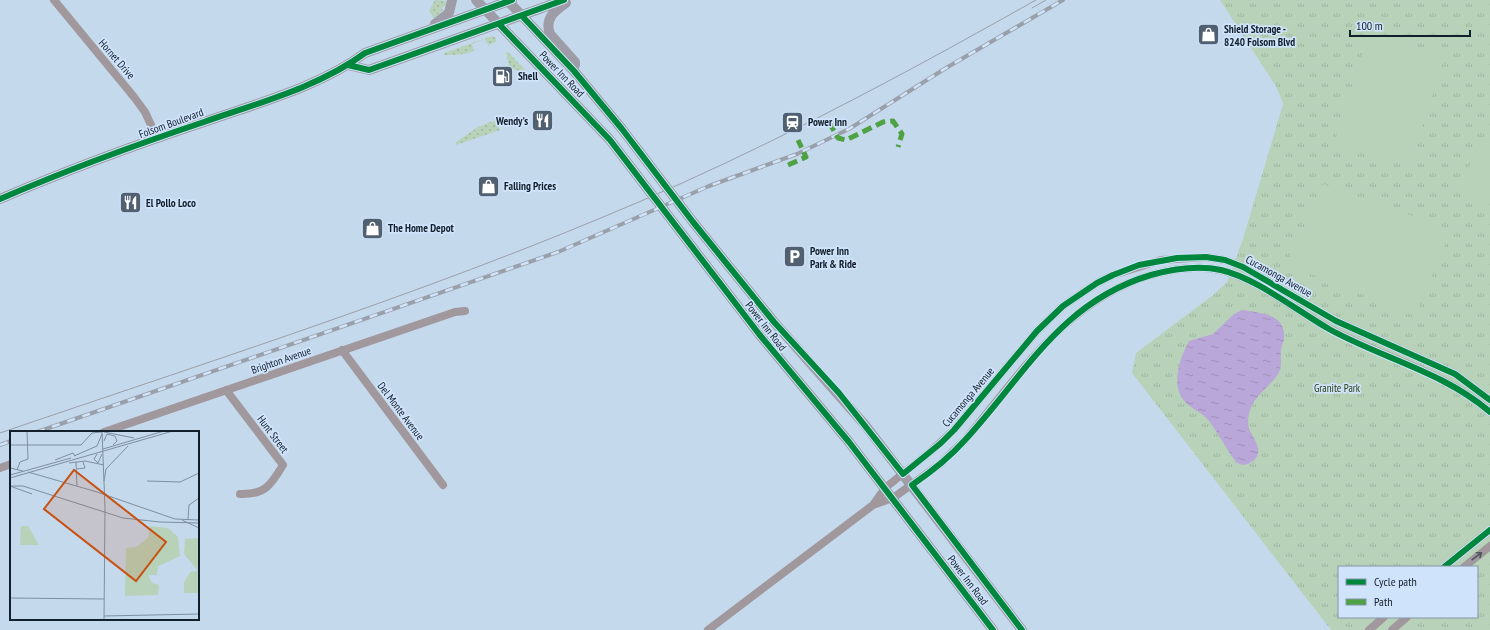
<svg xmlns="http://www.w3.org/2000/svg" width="1490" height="630" viewBox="0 0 1490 630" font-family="'PT Sans Narrow',sans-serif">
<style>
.grass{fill:url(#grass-dots)}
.park{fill:url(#park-tufts);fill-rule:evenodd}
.garden{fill:#b7d2b9}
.water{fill:url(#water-ripples)}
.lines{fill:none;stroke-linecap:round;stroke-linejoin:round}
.minor{stroke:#a0989d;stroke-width:8}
.major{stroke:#9e9ca6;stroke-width:10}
.tram{stroke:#9aa0aa;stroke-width:1}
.rail-casing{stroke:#9aa0aa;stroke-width:4}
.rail{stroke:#cfe3fa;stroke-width:2.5;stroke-dasharray:8;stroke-linecap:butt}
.quiet{stroke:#4ea243;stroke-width:5;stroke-dasharray:10 5;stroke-linecap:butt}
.cycleway-casing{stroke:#cfe3fa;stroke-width:8}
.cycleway{stroke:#00873e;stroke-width:6}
.oneway{stroke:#52555f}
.labels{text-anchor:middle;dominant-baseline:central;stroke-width:3.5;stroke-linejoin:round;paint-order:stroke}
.poi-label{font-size:11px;font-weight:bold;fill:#121f2c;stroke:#cfe3fa;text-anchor:start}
.street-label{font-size:11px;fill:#121f2c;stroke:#cfe3fa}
.park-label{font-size:11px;fill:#2a3f10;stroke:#cfe3fa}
.inset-road{fill:none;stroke:#7d8fa0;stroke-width:1}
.view{fill:#c85011;fill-opacity:0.15;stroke:#c85011;stroke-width:2}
.inset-edge{fill:none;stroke:#121f2c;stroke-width:2}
</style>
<defs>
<pattern id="grass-dots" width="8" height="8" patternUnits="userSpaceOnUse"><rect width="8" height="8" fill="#b7d2b9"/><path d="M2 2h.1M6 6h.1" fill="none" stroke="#9cb49f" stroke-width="1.8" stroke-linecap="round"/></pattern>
<pattern id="park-tufts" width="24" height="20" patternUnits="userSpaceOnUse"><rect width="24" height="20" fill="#b7d2b9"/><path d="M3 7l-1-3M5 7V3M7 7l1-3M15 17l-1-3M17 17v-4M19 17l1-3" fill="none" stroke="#9cb49f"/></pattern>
<pattern id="water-ripples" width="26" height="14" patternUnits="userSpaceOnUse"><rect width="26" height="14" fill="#baa7d9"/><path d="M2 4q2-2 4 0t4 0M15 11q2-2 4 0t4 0" fill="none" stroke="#9f8fba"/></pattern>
</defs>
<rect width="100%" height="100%" fill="#c5d9ed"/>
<path class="grass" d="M435,0L446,1V5L441,8L443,10L434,18L429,11Z
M492,36L496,38V42L488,45L485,39L472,44L474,51C464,55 455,55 444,55V53Z
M508,52L526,71L516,70L509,66L506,53Z
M493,121H496L500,130L456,145V142L478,127Z"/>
<path class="park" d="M1220,0H1490V630H1331L1132,373L1136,353L1213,295L1227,282L1243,239L1283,104L1277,88ZM1339,567H1477V617H1339Z"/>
<path class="garden" d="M1368,35L1445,56L1410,166L1334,143Z
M1481,137L1490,139V203L1459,193Z
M1323,184L1451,230L1415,316L1287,264Z"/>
<path class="water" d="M1242,310C1261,313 1286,314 1284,338C1284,342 1281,346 1281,350C1280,359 1283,366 1278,374C1270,387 1255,395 1250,410C1248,416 1247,425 1250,431C1252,436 1256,440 1257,445C1262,456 1252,465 1242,465L1236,462C1226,449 1219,434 1209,421C1203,413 1192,409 1185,402C1170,386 1180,357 1189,341L1213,334L1234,314Z"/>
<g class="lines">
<path class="minor" d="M54,0L134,97L145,112L157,138
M342,350L443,485
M226,390L283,465C271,485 265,495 240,494
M104,432L455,312L465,311
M0,468L11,464
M873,505L893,498L940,464L965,440C1019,376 1066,300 1151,275C1173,269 1197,265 1220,270C1258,278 1298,313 1334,331C1385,358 1446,373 1490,412
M1444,567L1490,530
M1464,567L1490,546
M708,630L873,505L885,488L930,452L954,430L1037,331L1063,306L1097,283L1113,275L1161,260L1206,257L1225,260L1243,267L1336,321L1455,374L1490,400
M1369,630L1384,617
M1392,630L1407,617"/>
<path class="major" d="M476,0L610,140L759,334L849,442L993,630
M507,0L574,71L622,129L693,222L774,322L865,425L1022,630
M566,3C555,11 544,18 550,34L575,62V65
M435,24L449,13L452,0
M348,65L369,70L564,0
M0,199C67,170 135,145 204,122C258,103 319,87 365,53L512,0"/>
<path class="tram" d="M1032,8L1046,0
M0,433C228,355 460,282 680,184C802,129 919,66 1036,0"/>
<defs>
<path id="rail" d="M37,432L558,252L709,186L797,154L849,129L946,68L1063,0
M0,445L11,441"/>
</defs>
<use href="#rail" class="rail-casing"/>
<use href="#rail" class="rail"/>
<path class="quiet" d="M829,122L838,138L846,140L883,122L893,121L902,134L898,147
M788,165L806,157L798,140"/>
<defs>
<path id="cycleway" d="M522,16L574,71L622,129L693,222L774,322L839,393L903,474L941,443L954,430L1037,331L1063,306L1097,283L1113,275L1139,265L1177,258L1206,257L1225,260L1243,267L1336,321L1455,374L1490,400
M499,24L610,140L759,334L849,442L993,630
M348,65L369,70L564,0
M0,199C67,170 135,145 204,122C258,103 319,87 365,53L512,0
M1444,567L1490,530
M1022,630L912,485C931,472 950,457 965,440C1025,375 1060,302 1151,275C1173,269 1198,265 1221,270C1256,278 1296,310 1329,329C1381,358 1444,372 1490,412"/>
</defs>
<use href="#cycleway" class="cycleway-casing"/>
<use href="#cycleway" class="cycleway"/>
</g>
<defs><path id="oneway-shaft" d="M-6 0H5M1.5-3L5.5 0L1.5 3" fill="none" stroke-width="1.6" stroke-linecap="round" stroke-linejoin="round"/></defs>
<use class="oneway" href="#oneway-shaft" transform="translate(1477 556) rotate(-37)"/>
<defs>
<symbol id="shop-square" viewBox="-11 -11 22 22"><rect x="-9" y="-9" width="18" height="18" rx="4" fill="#516070" stroke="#cfe3fa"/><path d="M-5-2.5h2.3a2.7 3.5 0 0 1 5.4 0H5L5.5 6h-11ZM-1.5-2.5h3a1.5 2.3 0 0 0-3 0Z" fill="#fff"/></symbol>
<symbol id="fuel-square" viewBox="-11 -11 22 22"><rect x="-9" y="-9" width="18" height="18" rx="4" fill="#516070" stroke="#cfe3fa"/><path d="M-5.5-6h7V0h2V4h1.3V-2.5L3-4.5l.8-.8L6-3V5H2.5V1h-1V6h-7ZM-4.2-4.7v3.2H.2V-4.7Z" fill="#fff"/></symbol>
<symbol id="restaurant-square" viewBox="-11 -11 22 22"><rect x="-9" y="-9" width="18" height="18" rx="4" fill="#516070" stroke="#cfe3fa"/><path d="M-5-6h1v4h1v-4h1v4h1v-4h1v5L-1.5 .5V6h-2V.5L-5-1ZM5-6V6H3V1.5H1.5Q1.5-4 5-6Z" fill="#fff"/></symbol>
<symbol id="station-square" viewBox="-11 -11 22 22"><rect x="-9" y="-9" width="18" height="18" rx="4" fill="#516070" stroke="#cfe3fa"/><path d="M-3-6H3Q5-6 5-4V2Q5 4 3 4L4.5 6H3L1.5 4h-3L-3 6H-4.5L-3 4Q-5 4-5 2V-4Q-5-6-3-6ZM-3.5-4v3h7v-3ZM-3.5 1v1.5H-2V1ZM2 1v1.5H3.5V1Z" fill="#fff"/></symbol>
<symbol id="parking-square" viewBox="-11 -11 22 22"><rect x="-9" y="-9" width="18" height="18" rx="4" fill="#516070" stroke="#cfe3fa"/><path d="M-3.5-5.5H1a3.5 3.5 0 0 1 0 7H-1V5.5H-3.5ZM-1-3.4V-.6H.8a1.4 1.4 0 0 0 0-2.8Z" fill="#fff"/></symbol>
</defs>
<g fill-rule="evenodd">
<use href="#shop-square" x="1196" y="22" width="25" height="25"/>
<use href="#fuel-square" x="490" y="64" width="25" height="25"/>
<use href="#restaurant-square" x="530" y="108" width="25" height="25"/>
<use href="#station-square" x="780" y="110" width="25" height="25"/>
<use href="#shop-square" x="476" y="174" width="25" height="25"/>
<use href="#restaurant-square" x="118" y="190" width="25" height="25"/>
<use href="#shop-square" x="360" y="216" width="25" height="25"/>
<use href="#parking-square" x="782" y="244" width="25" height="25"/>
</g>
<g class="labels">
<g class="poi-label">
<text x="1224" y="29">Shield Storage -<tspan x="1224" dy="13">8240 Folsom Blvd</tspan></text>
<text x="518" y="76">Shell</text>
<text x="528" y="121" text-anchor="end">Wendy's</text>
<text x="808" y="122">Power Inn</text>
<text x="504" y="186">Falling Prices</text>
<text x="146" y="203">El Pollo Loco</text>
<text x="388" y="228">The Home Depot</text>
<text x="810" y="251">Power Inn<tspan x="810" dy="13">Park &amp; Ride</tspan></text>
</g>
<g class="street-label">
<text transform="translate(117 59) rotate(49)">Hornet Drive</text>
<text transform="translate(562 74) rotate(46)">Power Inn Road</text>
<text transform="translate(171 123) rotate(-20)">Folsom Boulevard</text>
<text transform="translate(1279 276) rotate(29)">Cucamonga Avenue</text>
<text transform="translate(766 326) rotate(52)">Power Inn Road</text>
<text transform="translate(281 360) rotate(-19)">Brighton Avenue</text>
<text transform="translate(968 397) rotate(-50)">Cucamonga Avenue</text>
<text transform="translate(401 411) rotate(53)">Del Monte Avenue</text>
<text transform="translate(273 434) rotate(53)">Hunt Street</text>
<text transform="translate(968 580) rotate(53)">Power Inn Road</text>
</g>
<g class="park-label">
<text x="1337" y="388">Granite Park</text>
</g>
</g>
<g transform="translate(10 431)">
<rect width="189" height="189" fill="#c5d9ed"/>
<path d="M189,107V162H174V151L180,141L188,140L174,123L175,108Z" fill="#b7d2b9"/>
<path d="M11,95H18L29,114H10ZM140,95L158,97L168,106L170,125L147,136V144H138L142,152L149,154L148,164L115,165L116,117L126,116L138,107Z" fill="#b7d2b9"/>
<path d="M138 138a5 5 0 1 1 10 0a5 5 0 1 1-10 0Z" fill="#b7d2b9"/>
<path class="inset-road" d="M92,0L95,77L94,189M94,1L124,7M94,10L97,3L105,5L107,10L103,14M0,14H71L82,2L92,1M93,18L154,0M87,23L84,28L88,32L92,23M64,25L87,15L92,3M45,29L63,22L65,25M66,31L67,55M59,32L75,30L94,34M0,37L13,40M67,38L75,37L73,31M7,39L10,31L18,28L17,0M18,41L87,61L165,88L189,89M0,44L61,27M0,47L163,0M94,50L96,38L118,15M137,50L170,51L189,42M0,55L22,63M0,55H13L113,87L150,91L189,92M178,88L179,74L189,67M172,89L189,97M0,167L94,168M94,185L189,183"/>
<path class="view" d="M64,39L156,111L126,150L34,78Z"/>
<rect width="189" height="189" class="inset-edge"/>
</g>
<rect x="1338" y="566" width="140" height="52" fill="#cfe3fa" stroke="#8395a8"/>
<rect x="1346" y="579" width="20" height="6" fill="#00873e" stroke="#8395a8"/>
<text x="1374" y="586" font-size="12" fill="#121f2c">Cycle path</text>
<rect x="1346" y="599" width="20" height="6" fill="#4ea243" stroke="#8395a8"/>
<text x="1374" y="606" font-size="12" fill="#121f2c">Path</text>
<path d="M1350 30v6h120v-6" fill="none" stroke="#121f2c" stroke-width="2"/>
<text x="1356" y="30" font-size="12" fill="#121f2c" stroke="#cfe3fa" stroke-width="3" paint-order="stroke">100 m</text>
</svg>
